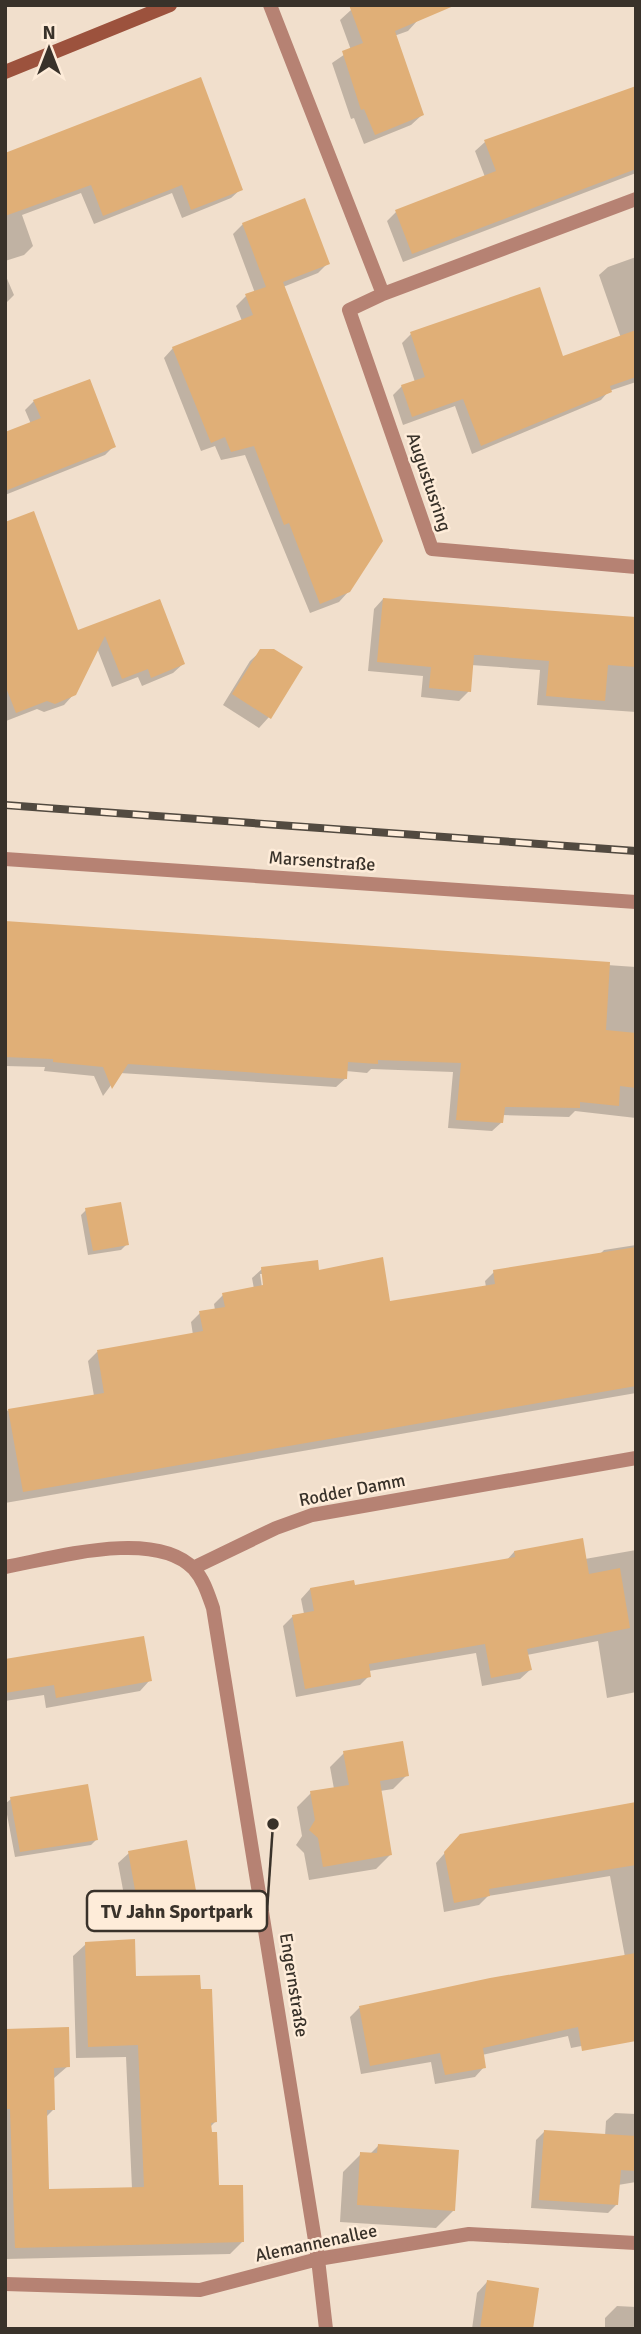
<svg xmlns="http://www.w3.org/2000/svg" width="641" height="2334" viewBox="0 0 641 2334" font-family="Signika,sans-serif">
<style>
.shadow{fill:#0003;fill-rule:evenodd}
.building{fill:#e0af77}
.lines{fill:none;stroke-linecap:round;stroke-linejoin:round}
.street{stroke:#b68273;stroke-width:14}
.secondary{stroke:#9c523d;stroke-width:14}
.rail-casing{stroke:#524a40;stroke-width:8}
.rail{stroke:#feecd9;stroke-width:5;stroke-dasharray:16;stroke-linecap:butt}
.labels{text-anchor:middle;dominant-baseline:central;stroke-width:5;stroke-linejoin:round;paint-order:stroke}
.street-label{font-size:18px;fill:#39322a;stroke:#feecd9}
.leader{fill:none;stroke:#39322a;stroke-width:2.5}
.callout-dot{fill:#39322a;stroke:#feecd9;stroke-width:2.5}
.callout{fill:#feecd9;stroke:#39322a;stroke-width:2.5}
.callout-label{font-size:19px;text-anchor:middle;font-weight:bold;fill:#39322a}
</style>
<rect width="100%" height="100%" fill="#f1dfcc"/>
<path class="shadow" d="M351,10L418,20L408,31L394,36L422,115L411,125L364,144L354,118L351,119L332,63L351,50L340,20Z
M636,88V173L403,262L387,221L396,212L485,177L475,151L485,142Z
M35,164L241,189L231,198L182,218L172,193L94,224L81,193L22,215L33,246L24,255L5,261V175Z
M243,224L328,263L318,273L283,287L349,591L339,602L310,613L245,455L221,460L215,446L201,451L164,358L173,348L242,321L236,306L246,296L255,293L233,234Z
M636,257V382L609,391L601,400L472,454L455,406L403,425L393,395L402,386L415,382L402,343L411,334L562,359L621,338L599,275L608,267Z
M5,274L14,295L5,304Z
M34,401L114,446L105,455L5,495V434L31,424L25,410Z
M5,524L77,632L159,601L183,664L173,673L142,686L138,677L112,687L97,648L74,694L64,705L44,712L37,709L6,721Z
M383,599L636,619V712L537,705L540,670L471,665L469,691L459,701L421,697L423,676L368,671L374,609Z
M261,651L269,717L259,728L223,705L250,661Z
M5,924L636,967V1118L575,1111L569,1117L502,1115V1122L492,1131L448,1128L453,1072L371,1069L367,1073L346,1071V1078L336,1087L120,1073L103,1096L94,1076L44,1071L45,1067L5,1066Z
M86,1210L127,1244L121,1250L88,1255L81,1215Z
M636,1245V1393L5,1503V1411L94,1396L88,1361L97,1352L193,1335L191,1322L200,1313L215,1310L214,1304L223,1295L254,1289L252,1278L262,1269L318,1272L389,1303L486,1287L485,1281L494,1272L599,1255L604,1250ZM260,1274H263V1294Z
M636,1550V1692L607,1698L598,1641L527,1655L530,1670L520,1679L482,1686L476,1653L369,1671V1676L360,1685L296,1697L283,1626L293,1616L304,1614L301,1599L310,1589L354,1587L507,1560L514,1552L585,1559Z
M5,1661L150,1680L140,1691L46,1708L44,1695L5,1701Z
M344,1753L407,1775L393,1789L380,1791L390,1855L376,1869L309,1880L304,1853L296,1845L302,1836L297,1807L311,1793L334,1789L330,1767Z
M11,1799L96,1840L91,1845L15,1857L5,1804Z
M636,1804V2002L618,2039L571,2048L568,2036L482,2055L484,2067L475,2077L435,2084L431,2062L361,2074L350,2017L359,2008L625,1957L610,1876L488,1896L479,1905L444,1912L436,1863L451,1846Z
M129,1853L196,1901L186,1911L129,1922L118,1863Z
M86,1944L134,1978L215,2122L210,2127L217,2187L242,2242L230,2254L5,2259V2031L68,2066L53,2079L54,2109L46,2117L47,2191L132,2189L126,2057L76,2058L73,1956Z
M615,2113L636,2114V2182L618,2185L617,2204L608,2213L531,2208L536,2140L544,2132L605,2136L606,2121Z
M378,2146L454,2210L436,2228L340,2222L343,2172L361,2154H370Z
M487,2282L531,2329H472L477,2293Z
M617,2306L636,2307V2329H605V2318Z"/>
<path class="building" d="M349,5H456L395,31L424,115L375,135L364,109L361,110L342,51L363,43Z
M201,77L243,190L191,210L182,185L103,216L91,185L5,216V153Z
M636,86V169L412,254L395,210L496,171L484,140Z
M305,198L330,264L283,282L383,541L350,592L320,604L289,523L284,525L254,446L231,452L225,437L211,443L172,347L253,315L245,294L266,287L242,223Z
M540,287L563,356L636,330V377L610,386L612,392L481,446L463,399L412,417L401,385L425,377L410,332Z
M90,379L116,447L5,491V432L41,418L33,400Z
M34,511L78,630L160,599L185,664L151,678L148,669L122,679L105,636L76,695L55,704L47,701L16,713L5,685V522Z
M383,598L636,617V667L608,665L605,701L546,696L549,661L480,655H474L471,692L429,688L431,667L377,662Z
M260,649H274L303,667L271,719L232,694Z
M5,921L610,962L606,1030L636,1033V1088L620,1086L619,1106L580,1102V1108L505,1107L503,1123L456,1120L461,1063L378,1060V1064L348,1062L347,1079L128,1064L112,1089L103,1067L53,1062V1059L5,1057Z
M121,1202L129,1245L93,1251L85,1208Z
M636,1247V1386L23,1492L8,1409L104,1393L97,1350L203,1331L199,1311L225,1307L222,1293L263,1285L261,1267L318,1260L319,1270L383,1257L390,1301L495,1284L493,1270Z
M583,1538L589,1574L620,1568L630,1628L527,1649L532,1670L491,1678L485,1644L369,1664L371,1677L305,1689L292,1615L314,1611L310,1588L354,1580L355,1585L515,1557L514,1551Z
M144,1636L152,1681L56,1698L54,1685L5,1693V1659Z
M403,1741L409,1776L380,1781L392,1855L323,1867L318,1838L309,1830L315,1820L310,1791L349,1785L343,1751Z
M88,1784L98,1840L20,1852L10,1797Z
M636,1802V1865L489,1889L490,1896L454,1903L444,1852L460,1834Z
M187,1840L198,1902L139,1912L128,1851Z
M135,1939L136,1976L200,1975L201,1989H212L217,2122L211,2123L212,2132H217L219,2185H243L244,2242L15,2248L10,2109H5V2029L69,2027L70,2067L54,2068L55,2110H47L49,2189L144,2187L138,2045L88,2047L85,1942Z
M636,1953V2041L582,2051L578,2027L483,2048L486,2068L445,2075L440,2053L370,2066L359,2006L490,1978Z
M544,2130L636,2136V2171L621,2170L618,2205L539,2200Z
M378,2144L459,2150L455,2211L357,2205L360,2152L377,2153Z
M487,2280L539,2288L533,2329H480Z"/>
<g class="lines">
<path class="street" d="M270,5L383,294L349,310L432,549L636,567
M383,294L636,199
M5,859L636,902
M5,1567C55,1558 155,1528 194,1569C204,1580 208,1594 213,1608L318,2259L326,2329
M193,1568L276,1528L312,1515L636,1458
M5,2284L200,2290L318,2259L469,2234L636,2243"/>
<path class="secondary" d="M5,72L170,5"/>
<defs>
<path id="rail" d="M5,805L636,851"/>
</defs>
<use href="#rail" class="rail-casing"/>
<use href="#rail" class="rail"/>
</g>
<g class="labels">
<g class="street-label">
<text transform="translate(429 482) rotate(71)">Augustusring</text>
<text transform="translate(322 861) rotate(4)">Marsenstraße</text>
<text transform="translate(352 1490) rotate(-11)">Rodder Damm</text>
<text transform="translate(294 1985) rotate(81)">Engernstraße</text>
<text transform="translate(316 2243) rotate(-12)">Alemannenallee</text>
</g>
</g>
<path class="leader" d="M273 1824L267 1911"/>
<circle class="callout-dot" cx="273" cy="1824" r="7"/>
<rect class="callout" x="87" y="1891" width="180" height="40" rx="7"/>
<g class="callout-label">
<text x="177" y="1918">TV Jahn Sportpark</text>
</g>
<rect width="641" height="2334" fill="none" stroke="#39322a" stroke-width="14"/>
<g transform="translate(49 49)" stroke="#feecd9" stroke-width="5" paint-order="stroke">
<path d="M0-5L12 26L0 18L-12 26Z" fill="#39322a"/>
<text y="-10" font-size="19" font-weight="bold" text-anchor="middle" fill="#39322a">N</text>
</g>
</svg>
